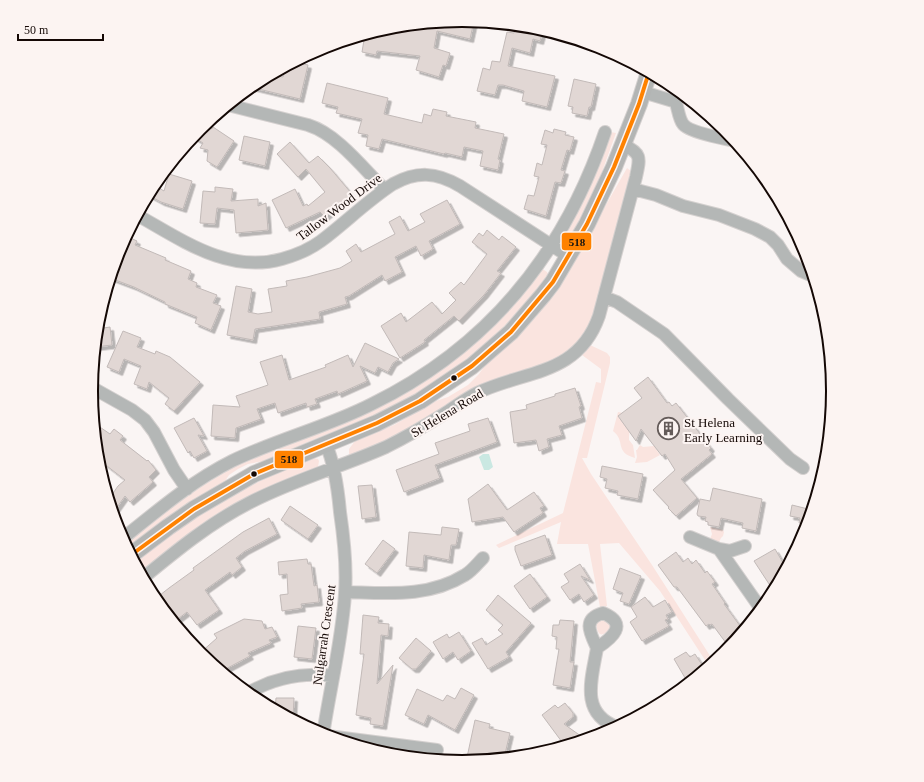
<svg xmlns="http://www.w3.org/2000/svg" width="924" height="782" viewBox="0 0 924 782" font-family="Georgia,serif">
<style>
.green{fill:#fae4df}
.water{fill:#cae8e2}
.building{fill:#e1d7d4;stroke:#c2bab8;filter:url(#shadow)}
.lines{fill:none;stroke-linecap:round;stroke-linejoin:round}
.street-casing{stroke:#d4d0cf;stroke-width:14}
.secondary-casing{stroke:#d4d0cf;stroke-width:18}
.street{stroke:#b4b7b6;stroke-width:12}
.secondary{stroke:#b3b5b4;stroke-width:16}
.bus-1-casing{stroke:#fcf4f2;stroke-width:7}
.bus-1{stroke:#ff8200;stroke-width:4}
.bus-dot{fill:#140805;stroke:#fcf4f2;stroke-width:1.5}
.labels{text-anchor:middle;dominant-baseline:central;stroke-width:4;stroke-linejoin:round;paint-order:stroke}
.street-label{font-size:13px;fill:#140805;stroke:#fcf4f2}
.poi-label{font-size:13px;fill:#140805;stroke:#fcf4f2;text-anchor:start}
.rim{fill:none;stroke:#140805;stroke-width:2}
.line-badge{stroke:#fcf4f2;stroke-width:1.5}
.pale-badge-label{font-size:11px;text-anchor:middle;font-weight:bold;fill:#111}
</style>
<defs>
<filter id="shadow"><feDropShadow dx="3.5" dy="3.5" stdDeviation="0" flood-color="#0004"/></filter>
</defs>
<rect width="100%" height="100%" fill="#faf5f4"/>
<path class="green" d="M610,132L616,133L598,183L572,234L570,235H568L567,232L593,178Z
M627,168L631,171V174L591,326L569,353L448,406L385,442L351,455L349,454V449L355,441L394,425L436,401L448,397L468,385L479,374L486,364L521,332L536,317L561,284Z
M541,268L547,272L548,274L529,299L495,336L462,364L421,392L373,416L308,442L268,460L248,464L238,469L229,475L225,481L201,496L128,549L125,543C164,512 203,483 247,460L360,416L391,401L420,383Z
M590,345L607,353L610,357V363L587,458H582L591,474L652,565L714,662L709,666L660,591L619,543L600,544L607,606L600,607L588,544H557L561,522L499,548L496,545L563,513L596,382L601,383V369L582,355Z
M618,412L628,414L630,428L629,436V440L633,445L635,458C614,452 626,441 613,431Z
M640,445L643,447L654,446L660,455L647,462L635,463L637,457L636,450H637Z
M312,458L318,459L319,461L318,467L315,469C282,483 246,495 216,515C189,533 166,554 141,574L134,561C189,520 247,483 312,458Z
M710,527L723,530L724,532L723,536L721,538L719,542L710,539L712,534Z
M598,619L610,620L611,628C601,639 597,635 596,622Z"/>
<path class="water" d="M483,454H489L493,467L489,470H484L479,457Z"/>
<path class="building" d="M462,20L474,21L470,39L437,31L434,48L450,53L446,66L443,65L439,77L416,70L420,56L377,51L376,55L362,52L365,34L380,30L393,33L394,27Z
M516,25L535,27L543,30L540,41L533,39L530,53L512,48L508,66L555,76L547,107L522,101L524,91L503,85H498L495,95L477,91L483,68L490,70L492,61L500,62L507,32L514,33Z
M295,62L308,65L300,99L250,87L271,75L283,77L285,67Z
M574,79L596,84L591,107H589L587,116L572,113L573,107L568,106Z
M327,83L388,98L384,114L422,123L424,114L431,116L433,109L447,112L446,116L476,122L475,128L504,134L498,159L500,160L498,170L480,166L483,151L464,147L462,157L445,153L444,154L382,139L379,149L366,146L368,135L358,133L362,119L336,113L338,107L322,103Z
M205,125L212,129L213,127L234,141L217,167L207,161L208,150L200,148L203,143L193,137Z
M554,129L566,132L565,135L574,137L570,151L567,150L561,170L565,171L561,183L555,182L546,216L524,209L528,195L534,196L539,177L534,176L537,163L542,165L547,145L541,144L545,130L553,133Z
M244,136L270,142L265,166L239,160Z
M290,142L309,163L318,156L330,168L352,194L325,217L320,212L286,228L272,200L295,189L303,206L307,204L308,206L325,192L306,169L298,177L277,154Z
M169,174L192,181L183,209L161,202L148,195L154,185L164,191Z
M215,187L233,189L231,201L258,199V206L266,203L268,230L236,233L234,210L217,208L215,224L200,223L203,191L215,192Z
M447,200L460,224L429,241L433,249L421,256L416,246L395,257L402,272L385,281L382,275L349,296L345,297L347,304L319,312L320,319L255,329L253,340L227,335L236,286L252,289L248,312L258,314L272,312L268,289L287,286L286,281L307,277L340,268L352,261L346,251L356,244L361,252L395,234L389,222L400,216L408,231L425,222L420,214Z
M487,230L499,240L502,236L516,247L497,271L501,273L484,295L459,321L454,316L424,340L425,342L400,358L381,326L401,313L406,322L432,302L442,314L456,300L449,293L461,282L464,285L487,254L472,242L479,233L483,236Z
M126,236L137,241L135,245L166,258L165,260L191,271L188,279L197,283L196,287L217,295L213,303L221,306L211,330L195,323L197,317L165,304V302L134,287L110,278L118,252Z
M110,327L112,345L95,347L97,329Z
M123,331L141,338L137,347L155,354L156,351L170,357L200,382L174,411L165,404L169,398L149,382L147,389L134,384L141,366L124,359L119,372L107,367Z
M365,343L399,359L393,363L388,372L378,367L375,373L360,366L367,381L338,394L337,391L315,399L317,404L307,407L306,403L278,413L275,403L257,409L261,419L236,428L235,438L211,436L213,405L240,407L236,396L268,385L260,362L282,355L289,380L326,367L325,365L348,355L353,367Z
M648,377L667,403L669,402L672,406L676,403L711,448L709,450L712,454L681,479L697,498L676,516L668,508L669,507L653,490L675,470L665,454L662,456L641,429L636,441L618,416L642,398L634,388Z
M575,388L581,406L579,407L582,418L559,426L562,435L547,439L549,447L539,451L536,440L514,443L510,412L527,409L526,405L555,396V394Z
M194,418L204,436L198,435L207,451L194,458L190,451L188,453L174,428Z
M488,418L497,442L435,465L440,478L404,492L396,470L439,454L435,443L470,431L468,424Z
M94,423L110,434L114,429L123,436L120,440L147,461L148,460L156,470L149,477L153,482L130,502L125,496L113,513L109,499L118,486L125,480L98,459Z
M602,466L643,474L638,499L617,495L618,491L605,488L607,479L600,477Z
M488,484L507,510L534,492L544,506L540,508L543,513L514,532L503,517L472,522L468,499Z
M372,485L376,517L362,519L358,486Z
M713,488L762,499L756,531L742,528L743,523L721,518L719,527L708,525V522L705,521L706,517L698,516L697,514L700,499L710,501Z
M792,505L812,510L807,524L799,523L800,518L790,516Z
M290,506L318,525L308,539L281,520Z
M269,518L277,534L245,551L236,558L242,567L232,575L230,572L205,590L219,610L197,625L187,612L174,622L155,599L169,588L194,570L193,568L243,532Z
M442,527L459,529L456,545H451L449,560L424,555L423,568L406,566L409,532L441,535Z
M545,535L552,555L521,566L515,550V546Z
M383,540L395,549L377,573L365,564Z
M775,549L786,568L778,583L771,587L754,561Z
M676,552L683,562L688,558L692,564L696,560L705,573L707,571L715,582L712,584L725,603L724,604L743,630L729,647L712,624L710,625L709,624L706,626L677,587H674L658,565Z
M307,559L308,564H311L314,586L317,585L319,602L301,604L302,608L282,611L280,595L288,594L287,574L279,575L278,562Z
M580,564L590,580L581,576L594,595L584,602L579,594L570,600L561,587L569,582L564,574Z
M620,568L641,576L629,604L620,601L623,593L613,589Z
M530,574L547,597L530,609L514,586Z
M498,595L531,623L506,652L509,657L488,669L472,643L482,638L486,645L503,634L498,630L503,625L486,610Z
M645,597L653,607L665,600L672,612L666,615L668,619L665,620L669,626L642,641L630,622L637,617L631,607Z
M363,615L379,617L378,623L389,624L388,636L381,635L377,684L393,665L383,726L370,724L371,718L356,715L364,654H360Z
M244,619L262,621L265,629L272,627L277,637L269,640L271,643L248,653L250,656L222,671L200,653L217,638L214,634Z
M560,620L574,621L570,662H574L570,688L553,685L559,649H556L557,637L552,636L553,625H559Z
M298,626L316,628L312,659L294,657Z
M459,632L471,651L458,660L453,652L443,659L433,642L447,634L449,638Z
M416,638L431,651L416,669H412L399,658Z
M686,652L690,657L695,654L704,668V670L688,683L674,659Z
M461,688L474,695L455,730L428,715L424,724L405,715L417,689L443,701L447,695L455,699Z
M276,698H294L293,719L275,710Z
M565,703L573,713V717L564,724L585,739L567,745L562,742L542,715L555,705L558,708Z
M475,720L490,724L489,728L510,733L504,758L466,762Z"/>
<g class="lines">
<defs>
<path id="street" d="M643,92L673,101L676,103C678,109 679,119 683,124C688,132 725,139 735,141
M228,105L308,125C337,134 363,168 384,189
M633,189L656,195L683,206L719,215L755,229L770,237L778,245L787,259L801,271L813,276
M137,215C182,240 228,274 282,259C296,255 309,250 321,241C345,223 367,201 393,184C417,171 436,172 460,186L568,256
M604,297L617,302L664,334L728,399L790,459L803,468
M91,387L132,410L145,420L154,432L174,470L187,489
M690,537L719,549L730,551L745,546
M122,539C157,511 192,481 232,461C278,439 327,427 372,404C488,347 564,253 605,132
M719,549L761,609
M143,578C177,550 210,523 249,503C293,480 341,467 386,447C406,437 425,426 444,414C455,407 465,399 477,393C525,370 578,376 599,316L636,177C640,158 642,153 623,145
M345,592C387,593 428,598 465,575C472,571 478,563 483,558
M603,613C629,624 612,638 597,648C590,633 582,619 603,613Z
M597,648C592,678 579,713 617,727
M248,693C274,678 303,672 333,676
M323,735C330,688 342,641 345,594C347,567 344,539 340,512C338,489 335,466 326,444
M328,736L437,750"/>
<path id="secondary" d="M131,555L168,527L194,509L254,474L377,423L420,401L472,366L511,332L543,295L553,282L587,224L614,167L639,104L649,72"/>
</defs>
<use href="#street" class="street-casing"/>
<use href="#secondary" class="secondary-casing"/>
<use href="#street" class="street"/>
<use href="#secondary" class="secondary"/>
<defs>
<path id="bus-1" d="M131,555L194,509L254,474L377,423L420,401L472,366L511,332L553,282L587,224L614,167L639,104L649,72"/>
</defs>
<use href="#bus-1" class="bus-1-casing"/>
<use href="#bus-1" class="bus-1"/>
</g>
<defs>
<symbol id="building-ring" viewBox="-11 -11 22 22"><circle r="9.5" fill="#fcf4f2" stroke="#645b59" stroke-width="1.5"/><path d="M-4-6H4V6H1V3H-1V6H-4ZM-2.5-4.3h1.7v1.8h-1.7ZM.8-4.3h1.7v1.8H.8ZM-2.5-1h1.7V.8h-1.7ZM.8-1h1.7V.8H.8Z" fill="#645b59"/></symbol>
</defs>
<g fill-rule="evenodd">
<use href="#building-ring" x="656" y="416" width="25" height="25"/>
</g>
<g class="bus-dot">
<circle cx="454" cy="378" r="3.5"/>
<circle cx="254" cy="474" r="3.5"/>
</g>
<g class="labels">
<g class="street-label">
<text transform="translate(339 207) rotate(-37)">Tallow Wood Drive</text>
<text transform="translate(447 413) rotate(-31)">St Helena Road</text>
<text transform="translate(324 635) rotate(-82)">Nulgarrah Crescent</text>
</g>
<g class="poi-label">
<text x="684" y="422">St Helena<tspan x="684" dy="15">Early Learning</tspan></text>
</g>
</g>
<path d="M0 0H924V782H0ZM98 391a364 364 0 1 1 728 0a364 364 0 1 1-728 0Z" fill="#fcf4f2" fill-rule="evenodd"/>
<path class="rim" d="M98 391a364 364 0 1 1 728 0a364 364 0 1 1-728 0Z"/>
<g class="line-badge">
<rect x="561" y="232" width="31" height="19" rx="4" fill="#ff8200"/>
<rect x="274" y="450" width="30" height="19" rx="4" fill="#ff8200"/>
</g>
<g class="pale-badge-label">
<text x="577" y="246">518</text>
<text x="289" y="463">518</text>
</g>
<path d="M18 34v6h85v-6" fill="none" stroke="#140805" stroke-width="2"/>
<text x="24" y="34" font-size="12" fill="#140805" stroke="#fcf4f2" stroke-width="3" paint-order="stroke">50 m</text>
</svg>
